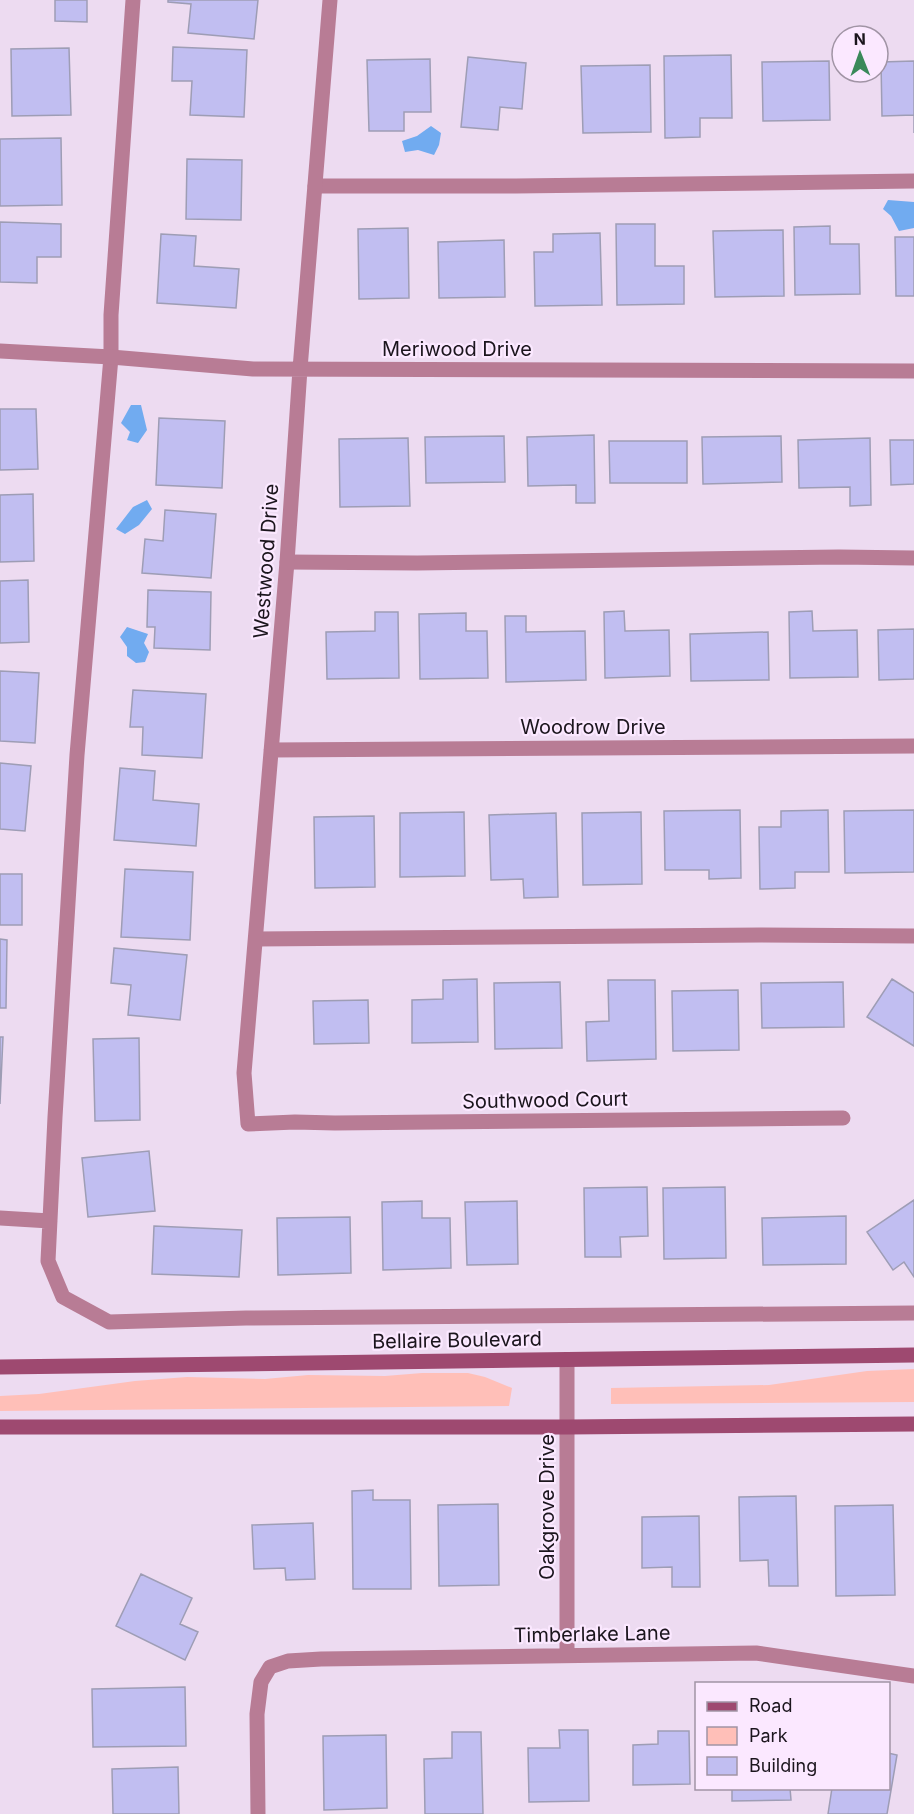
<svg xmlns="http://www.w3.org/2000/svg" width="914" height="1814" viewBox="0 0 914 1814" font-family="Inter,sans-serif">
<style>
.green{fill:#ffbfb8}
.water{fill:#71abf0}
.building{fill:#c1bef1;stroke:#9e9db5;stroke-width:1.5}
.lines{fill:none;stroke-linecap:round;stroke-linejoin:round}
.service{stroke:#b87c95;stroke-width:15}
.minor{stroke:#b87c95;stroke-width:15}
.secondary{stroke:#9e4970;stroke-width:15}
.labels{text-anchor:middle;dominant-baseline:central;stroke-width:4.5;stroke-linejoin:round;paint-order:stroke}
.street-label{font-size:20px;fill:#1b151d;stroke:#fbe8ff}
</style>
<rect width="100%" height="100%" fill="#eddbf1"/>
<path class="green" d="M914,1369V1402L611,1404V1388L769,1385L867,1371Z
M422,1373H468L485,1377L512,1388L509,1406L0,1411V1396L39,1394L135,1381L187,1377L265,1379L308,1375L385,1376Z"/>
<path class="water" d="M431,126L441,133L439,145L434,155L418,150L405,152L402,141L417,136Z
M888,200L914,202V228L899,231L891,216L883,209Z
M131,405H141L147,430L138,443L127,440L130,432L121,423Z
M147,500L152,509L139,525L125,534L116,529L133,507Z
M127,627L148,634L144,643L149,652L145,662L136,663L127,656V647L120,637Z"/>
<path class="building" d="M55,0H87V22L55,21Z
M168,0H258L254,39L188,33L191,4L168,2Z
M173,47L247,50L244,117L190,115L192,81H172Z
M69,48L71,115L12,116L11,49Z
M731,55L732,118H700V137L665,138L664,56Z
M468,57L526,63L522,109L500,107L498,130L461,127Z
M430,59L431,112H404V131H369L367,60Z
M829,61L830,120L763,121L762,62Z
M914,61V133V115L882,116L881,62Z
M650,65L651,132L583,133L581,66Z
M61,138L62,205L0,206V139Z
M187,159L242,160L241,220L186,219Z
M0,222L61,224V257H37V283L0,282Z
M616,224H655V266H684V304L617,305Z
M830,226V244H859L860,294L795,295L794,227Z
M408,228L409,298L359,299L358,229Z
M783,230L784,296L715,297L713,231Z
M600,233L602,305L535,306L534,252H553V234Z
M161,234L196,236L194,266L239,269L236,308L157,303Z
M895,237H914V296H896Z
M504,240L505,297L439,298L438,242Z
M0,409H36L38,469L0,470Z
M159,418L225,421L222,488L156,485Z
M594,435L595,503H576V485L528,486L527,437Z
M504,436L505,482L426,483L425,437Z
M781,436L782,482L703,484L702,437Z
M408,438L410,506L340,507L339,439Z
M870,438L871,505L850,506V487L799,488L798,440Z
M890,440H914V484L891,485Z
M609,441H687V483H610Z
M33,494L34,561L0,562V495Z
M165,510L216,514L211,578L142,573L145,539L163,541Z
M28,580L29,642L0,643V581Z
M148,590L211,592L210,650L154,648L155,627H147Z
M624,611L625,631L669,630L670,676L605,678L604,612Z
M812,611L813,631L857,630L858,677L790,678L789,612Z
M375,612H398L399,678L327,679L326,632L375,631Z
M466,613V631H487L488,678L420,679L419,614Z
M505,616H526V632L585,631L586,680L506,682Z
M914,629V679L879,680L878,630Z
M768,632L769,680L691,681L690,634Z
M0,671L39,673L35,743L0,741Z
M133,690L206,694L202,758L142,755L143,727H130Z
M0,763L31,766L25,831L0,829Z
M120,768L155,771L153,800L199,804L196,846L114,840Z
M740,810L741,878L709,879V870H665L664,811Z
M828,810L829,872H795V888L760,889L759,827H781V811Z
M914,810V872L845,873L844,811Z
M464,812L465,876L400,877V813Z
M641,812L642,884L583,885L582,813Z
M556,813L558,897L524,898L523,879L491,880L489,815Z
M374,816L375,887L315,888L314,817Z
M125,869L193,872L190,940L121,937Z
M0,874H22V925H0Z
M0,939L7,940L6,1008H0Z
M114,948L187,955L180,1020L128,1015L131,985L111,983Z
M477,979L478,1042L412,1043V1000L443,999V980Z
M892,979L914,993V1046L867,1017Z
M608,980H655L656,1059L587,1061L586,1022L609,1021Z
M560,982L562,1048L495,1049L494,983Z
M843,982L844,1027L762,1028L761,983Z
M738,990L739,1050L673,1051L672,991Z
M368,1000L369,1043L314,1044L313,1001Z
M0,1037H3L0,1104Z
M139,1038L140,1120L95,1121L93,1039Z
M149,1151L155,1211L88,1217L82,1158Z
M647,1187L648,1236L620,1237L621,1257H585L584,1188Z
M725,1187L726,1258L664,1259L663,1188Z
M914,1200V1277L904,1262L893,1270L867,1232Z
M422,1201V1218H450L451,1268L383,1270L382,1202Z
M517,1201L518,1264L467,1265L465,1202Z
M846,1216V1264L763,1265L762,1218Z
M350,1217L351,1273L278,1275L277,1218Z
M154,1226L242,1230L239,1277L152,1274Z
M373,1490V1500H410L411,1589H353L352,1491Z
M796,1496L798,1586H769L768,1560L740,1561L739,1497Z
M498,1504L499,1585L439,1586L438,1505Z
M893,1505L895,1595L836,1596L835,1506Z
M699,1516L700,1587H672V1567L642,1568V1517Z
M313,1523L315,1579L286,1580L285,1568L254,1569L252,1525Z
M141,1574L192,1598L180,1624L198,1632L185,1660L116,1626Z
M185,1687L186,1746L93,1747L92,1689Z
M559,1730H588L589,1801L529,1802L528,1748H560Z
M658,1731H689L690,1784L633,1785V1745L658,1744Z
M452,1732H481L483,1814H425L424,1759L452,1758Z
M386,1735L387,1808L324,1810L323,1736Z
M888,1753L897,1755L887,1814H828L832,1788H888Z
M178,1767L179,1814H113L112,1769Z
M732,1788H790L791,1800L732,1801Z"/>
<g class="lines">
<path class="service" d="M133,0L111,315V357L77,755L55,1117L48,1261L63,1297L109,1322L246,1318L914,1313
M315,186H516L914,181
M287,562L417,563L839,557L914,558
M256,939L761,935L914,936
M0,1218L50,1221"/>
<path class="minor" d="M330,0L300,369L287,562L244,1073L248,1124L295,1122L335,1123L843,1118
M0,351L111,357L253,369L914,371
M271,750L914,746
M567,1655V1360
M258,1814L257,1714L261,1682L270,1667L288,1661L321,1659L756,1653L914,1676"/>
<path class="secondary" d="M0,1367L914,1355
M0,1427H568L914,1424"/>
</g>
<g class="labels">
<g class="street-label">
<text x="457" y="349">Meriwood Drive</text>
<text transform="translate(266 561) rotate(-86)">Westwood Drive</text>
<text x="593" y="727">Woodrow Drive</text>
<text transform="translate(545 1100) rotate(-1)">Southwood Court</text>
<text transform="translate(457 1340) rotate(-1)">Bellaire Boulevard</text>
<text transform="translate(547 1507) rotate(-90)">Oakgrove Drive</text>
<text transform="translate(592 1634) rotate(-1)">Timberlake Lane</text>
</g>
</g>
<rect x="695" y="1682" width="195" height="108" fill="#fbe8ff" stroke="#a194a5" stroke-width="1.5"/>
<rect x="707" y="1702" width="30" height="9" fill="#9e4970" stroke="#a194a5" stroke-width="1.5"/>
<text x="749" y="1712" font-size="18" fill="#1b151d">Road</text>
<rect x="707" y="1727" width="30" height="18" fill="#ffbfb8" stroke="#a194a5" stroke-width="1.5"/>
<text x="749" y="1742" font-size="18" fill="#1b151d">Park</text>
<rect x="707" y="1757" width="30" height="18" fill="#c1bef1" stroke="#a194a5" stroke-width="1.5"/>
<text x="749" y="1772" font-size="18" fill="#1b151d">Building</text>
<g transform="translate(860 54) rotate(359)"><circle r="28" fill="#fbe8ff" stroke="#a194a5" stroke-width="1.5"/>
<path d="M0-4.5L10 22L0 15L-10 22Z" fill="#3a895a"/>
<text y="-9" font-size="16" font-weight="bold" text-anchor="middle" fill="#1b151d">N</text>
</g>
</svg>
